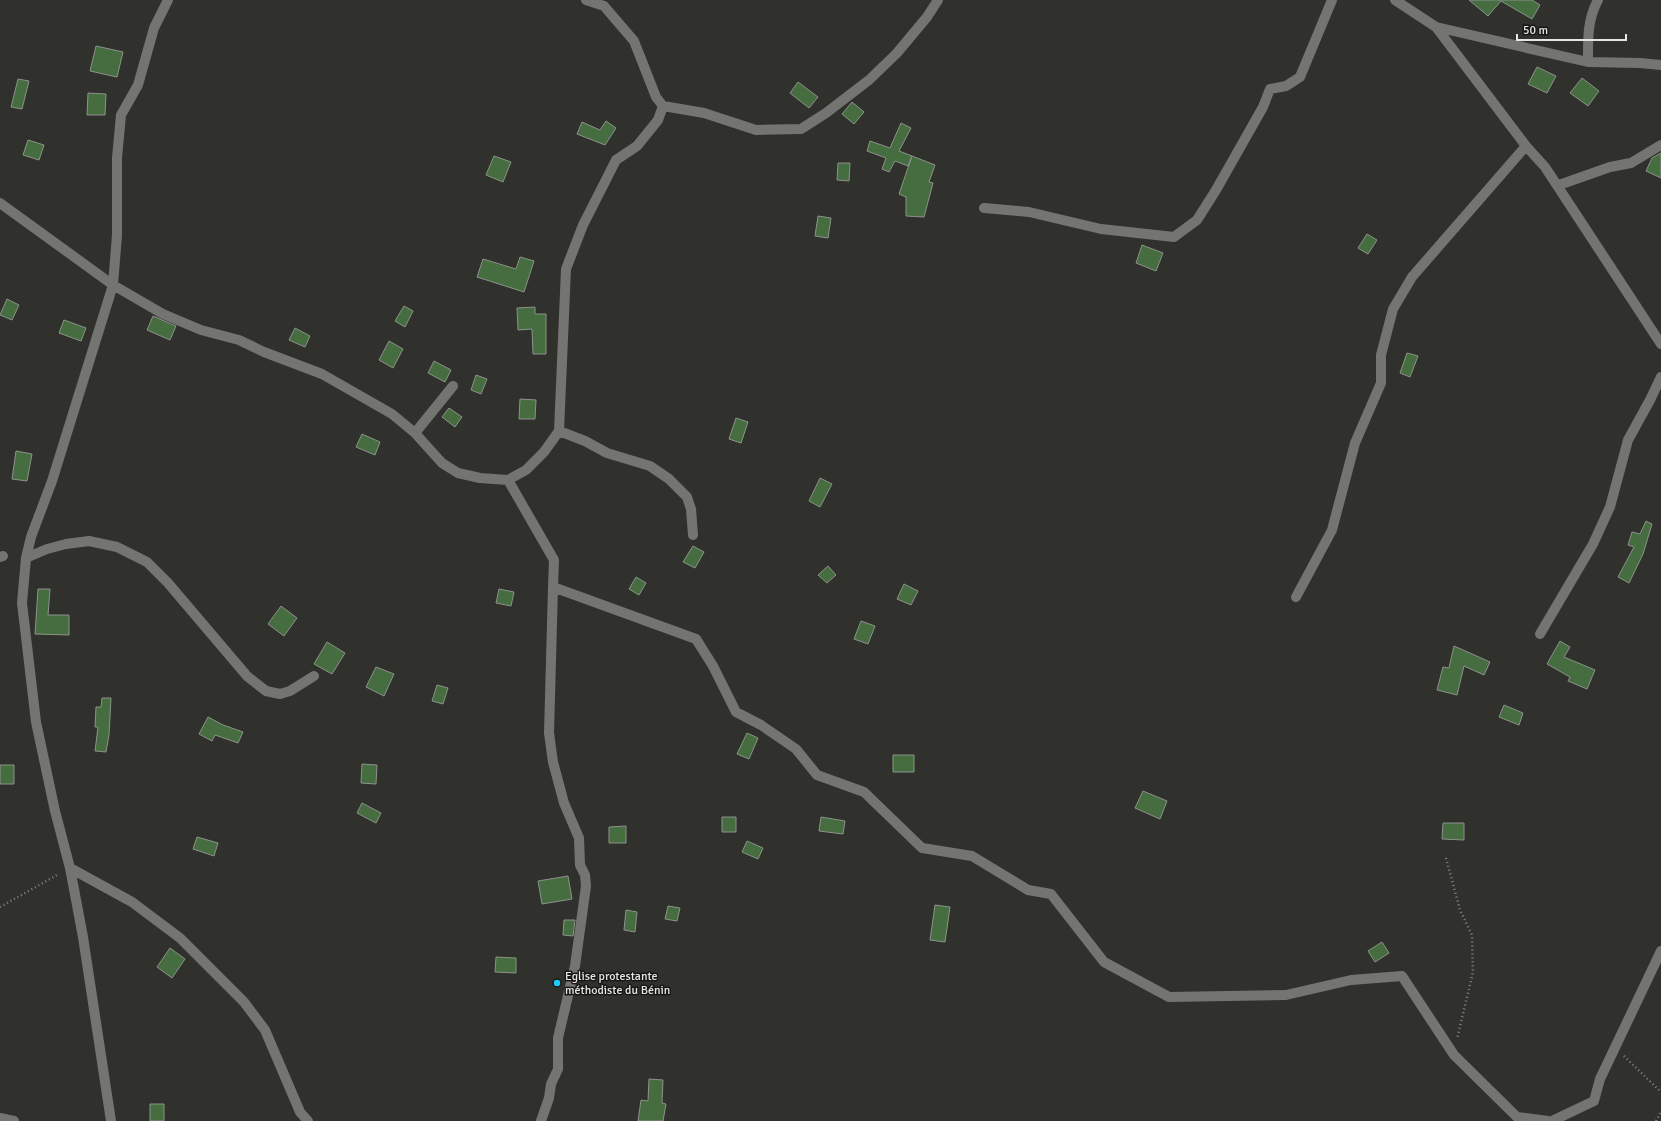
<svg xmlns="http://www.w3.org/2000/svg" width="1661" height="1121" viewBox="0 0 1661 1121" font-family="Signika,sans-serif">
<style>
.building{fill:#456d40;stroke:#8e918d}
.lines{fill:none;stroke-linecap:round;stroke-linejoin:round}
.path{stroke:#858683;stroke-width:2.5;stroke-dasharray:1 3;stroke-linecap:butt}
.minor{stroke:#747570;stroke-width:10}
.poi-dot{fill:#21c9fd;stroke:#181917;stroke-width:1.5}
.labels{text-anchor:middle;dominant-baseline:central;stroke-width:3;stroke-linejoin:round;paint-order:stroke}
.poi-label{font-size:12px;fill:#e6e7e4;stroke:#181917;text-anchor:start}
</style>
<rect width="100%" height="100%" fill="#30312d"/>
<path class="building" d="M1469,0H1532L1540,5L1532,19L1501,1L1488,16Z
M96,46L123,52L117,77L90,71Z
M1537,67L1556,76L1547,93L1528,84Z
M1582,78L1599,91L1588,106L1570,93Z
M18,79L29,81L22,109L11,107Z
M798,82L818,97L809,108L790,93Z
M88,93L106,94L105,115H87Z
M852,102L864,112L854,124L842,114Z
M606,121L616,128L605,145L577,134L582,122L600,130Z
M901,123L911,128L899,151L912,156L908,166L895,161L889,172L882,169L886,158L867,151L870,141L890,148Z
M28,140L44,145L39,160L23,155Z
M1661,153V178L1646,171L1652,158Z
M494,156L511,162L503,182L486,175Z
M912,156L935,165L929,182L933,183L924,217L906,216V197L899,194Z
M838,163H850L849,181L837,180Z
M818,216L831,218L828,238L815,236Z
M1367,234L1377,240L1368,254L1358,248Z
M1142,245L1163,253L1156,271L1136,263Z
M520,257L534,261L524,292L477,277L483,259L516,269Z
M7,299L19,305L12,320L0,315Z
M404,306L413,311L405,327L395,321Z
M535,307V314H546V354H533L532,329L518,330L517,308Z
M153,316L176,326L170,340L147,330Z
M64,320L86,328L81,341L59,333Z
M295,328L310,336L305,347L289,340Z
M389,341L403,349L393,368L379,360Z
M1407,353L1418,356L1410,377L1400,373Z
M434,361L451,370L445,382L428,373Z
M476,375L487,379L481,394L471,390Z
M520,399L536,400L535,419H519Z
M449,408L462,417L455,427L442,417Z
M736,418L748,422L741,443L729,439Z
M362,434L380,442L375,455L356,447Z
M16,451L32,454L27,481L12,479Z
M820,478L832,484L820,507L809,501Z
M1646,521L1652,524L1643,554L1629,583L1618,577L1634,547L1628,545L1632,532L1640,534Z
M693,546L704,552L695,568L683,562Z
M828,566L836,575L827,583L818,575Z
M636,577L646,583L639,595L629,589Z
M904,584L918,591L911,605L897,599Z
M38,589H50L48,615H69V635L35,634Z
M499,589L514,592L511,606L496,603Z
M281,606L297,618L284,636L268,624Z
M861,621L875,626L868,644L854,639Z
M1560,641L1570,647L1564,657L1595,670L1587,689L1568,681L1570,677L1547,664Z
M327,642L345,653L332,674L314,664Z
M1454,646L1490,662L1484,675L1464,666L1457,695L1437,690L1443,667L1449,668Z
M376,667L394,674L384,696L366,687Z
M437,685L448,688L443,704L432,701Z
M102,698H111L109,735L106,752L95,751L98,727H95L96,707H101Z
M1504,705L1523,713L1519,725L1499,717Z
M208,717L223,725L243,732L238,743L215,735L212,741L199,734Z
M747,733L758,738L749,759L737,754Z
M893,755H914V772H893Z
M362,764L377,765L376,784L361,783Z
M0,765H14V784H0Z
M1143,791L1167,801L1160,819L1135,808Z
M362,803L381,813L376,823L357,813Z
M722,817H736V832H722Z
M821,817L845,821L843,834L819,831Z
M1443,823H1464V840L1442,839Z
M626,826V843H609V827Z
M197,837L218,843L214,856L193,849Z
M747,841L763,848L758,859L742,852Z
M568,876L572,899L542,904L538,881Z
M935,905L950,907L945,942L930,940Z
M668,906L680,908L677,921L665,919Z
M626,910L637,912L635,932L624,930Z
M564,920H575L573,936L563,935Z
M1382,942L1389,953L1375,962L1368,951Z
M170,948L185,959L172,978L157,967Z
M496,957L516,958V973L495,972Z
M649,1079L663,1080L662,1103L666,1104L663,1121H638L641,1100L648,1101Z
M150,1104H164V1121H150Z"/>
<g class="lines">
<path class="path" d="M1446,858L1460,910L1472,935L1473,972L1457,1039
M0,907L59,874
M1624,1056L1661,1092
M1656,1121L1661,1112"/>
<path class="minor" d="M586,0L604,6L634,41L656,97L663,106
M1395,0L1436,27L1526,146L1545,167L1661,344
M1436,27L1588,62L1640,63L1661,65
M1588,62C1588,40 1587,20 1598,0
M1559,185L1610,167L1631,163L1661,145
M0,203L113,285L163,314L201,330L239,340L264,352L322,374L392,414L415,433L442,463L458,473L480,478L508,480L526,470L544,452L559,431L566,269L583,225L616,160L637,146L658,120L663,106L704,113L756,130L801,129L826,113L869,80L897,53L927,17L938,0
M984,208L1029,212L1101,229L1174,237L1197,220L1216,190L1263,107L1270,89L1286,86L1300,77L1332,0
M559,431L585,441L607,453L650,466L669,479L687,497L691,509L693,535
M415,433L453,386
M508,480L554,560L553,587L696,639L713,666L736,712L761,725L796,749L817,775L864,792L922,848L972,856L1028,890L1051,894L1104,962L1169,997L1286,995L1351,980L1402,976L1454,1055L1517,1117L1548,1121
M0,557L3,556
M26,558L47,549L66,544L89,541L117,547L147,562L168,583L247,676L266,691L280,694L290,691L314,676
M1296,597L1332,530L1355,443L1381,383V355L1393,309L1412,277L1526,146
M1540,634L1593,544L1610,507L1628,440L1650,400L1661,377
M70,868L132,902L180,938L244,1002L265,1030L300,1112L308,1121
M0,1118L14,1121
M111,1121L83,937L70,868L55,811L36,722L22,603L26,558L31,537L52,481L113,285L117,235V158L121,115L138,85L154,28L168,0
M541,1121L549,1098L551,1084L558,1069V1038L575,966L586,886L585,875L580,865L579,838L564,803L553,762L549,733L553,587
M1552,1121L1594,1101L1600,1079L1661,951"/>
</g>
<circle class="poi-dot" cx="557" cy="983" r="4"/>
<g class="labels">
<g class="poi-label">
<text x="565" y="976">Eglise protestante<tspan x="565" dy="14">méthodiste du Bénin</tspan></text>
</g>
</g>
<path d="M1517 34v6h109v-6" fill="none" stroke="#e6e7e4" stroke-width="2"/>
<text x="1523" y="34" font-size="12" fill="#e6e7e4" stroke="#181917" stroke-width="3" paint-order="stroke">50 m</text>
</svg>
